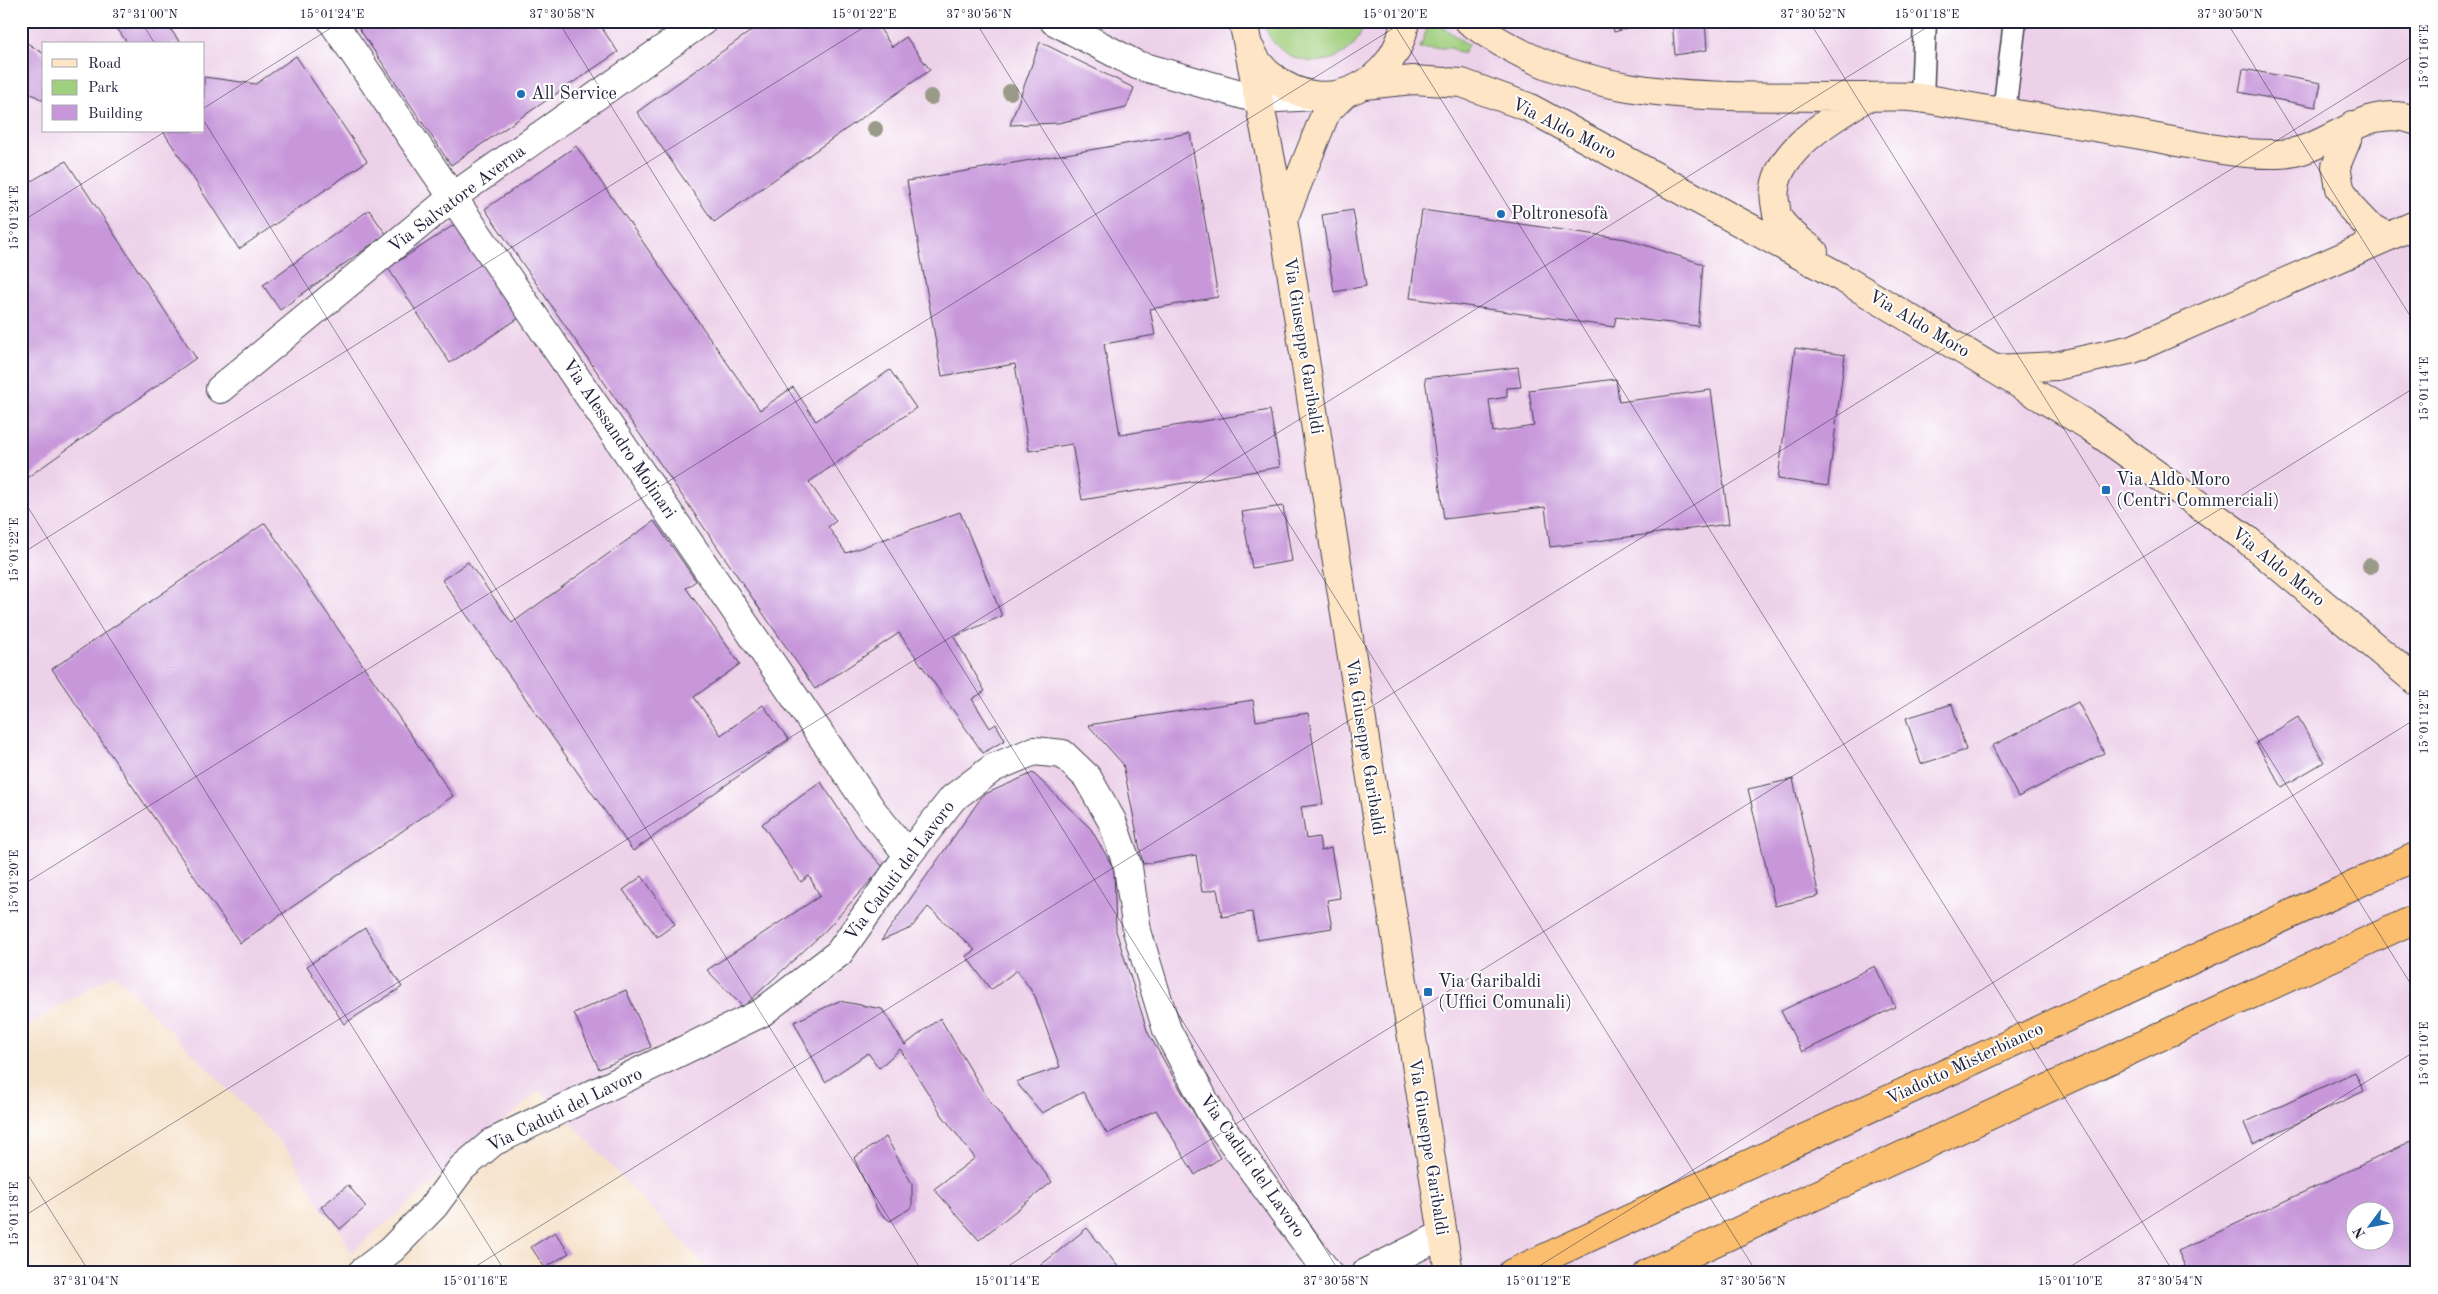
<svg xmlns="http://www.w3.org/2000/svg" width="2438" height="1294" viewBox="0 0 2438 1294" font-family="'Old Standard TT',serif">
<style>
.built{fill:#edd1e9;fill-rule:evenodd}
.green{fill:#a0cf7e;stroke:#61785c}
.building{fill:#c797da;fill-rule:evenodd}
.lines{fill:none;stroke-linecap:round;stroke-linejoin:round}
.lane-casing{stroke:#423f50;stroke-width:25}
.street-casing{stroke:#423f50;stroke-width:30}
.secondary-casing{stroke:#423f50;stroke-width:30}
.highway-casing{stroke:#423f50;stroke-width:30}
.lane{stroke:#fff;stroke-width:22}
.street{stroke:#fff;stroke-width:28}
.secondary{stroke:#fde5c5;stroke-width:28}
.highway{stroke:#fabe6e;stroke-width:28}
.tree{fill:#9a9a88}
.ticks{fill:none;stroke:#22223b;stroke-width:1;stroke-opacity:0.45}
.poi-dot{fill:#1f6fb2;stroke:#fff;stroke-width:2}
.labels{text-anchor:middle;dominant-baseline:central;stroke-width:4;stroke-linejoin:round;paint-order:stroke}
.poi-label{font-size:18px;fill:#22223b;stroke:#fff;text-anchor:start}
.street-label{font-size:18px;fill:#22223b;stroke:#fff}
.neatline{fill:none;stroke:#22223b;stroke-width:2}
.ticks-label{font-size:12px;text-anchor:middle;fill:#22223b}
</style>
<rect width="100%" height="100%" fill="#fff"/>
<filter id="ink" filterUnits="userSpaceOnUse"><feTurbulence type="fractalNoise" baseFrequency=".02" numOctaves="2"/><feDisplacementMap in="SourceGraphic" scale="10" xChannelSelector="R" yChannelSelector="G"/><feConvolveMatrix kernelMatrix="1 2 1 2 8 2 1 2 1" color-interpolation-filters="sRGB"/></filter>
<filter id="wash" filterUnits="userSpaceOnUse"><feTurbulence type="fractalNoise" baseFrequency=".0096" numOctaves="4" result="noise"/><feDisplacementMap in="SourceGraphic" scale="20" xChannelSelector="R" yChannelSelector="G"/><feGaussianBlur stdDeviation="1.12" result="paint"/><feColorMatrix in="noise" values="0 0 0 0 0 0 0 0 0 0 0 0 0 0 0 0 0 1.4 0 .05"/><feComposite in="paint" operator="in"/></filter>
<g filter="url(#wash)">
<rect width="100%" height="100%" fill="#f6e1c9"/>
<path class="built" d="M21,21H2417V1273H712L540,1090L351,1253L340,1229L321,1207L289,1151L114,974L21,1029ZM44,44H204V131H44ZM2356,1212H2386V1242H2356Z"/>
<path class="green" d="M1263,21H1365C1353,76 1277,74 1263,21Z
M1430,21H1434L1468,45L1463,54L1451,48H1420Z"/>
<g id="blocks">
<path class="building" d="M112,21H165L181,44H128Z
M354,21H597L618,52L451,165Z
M765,21H875L892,47L906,37L930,70L714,222L637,112Z
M1612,21H1648L1649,22L1614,32Z
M1672,21H1705L1707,50L1675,55Z
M21,39L44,54V101L21,88Z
M1040,42L1134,88L1126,108L1058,123L1010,125Z
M296,56L367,161L239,249L163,131H204V77L256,84Z
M2243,69L2321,83L2316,107L2239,92Z
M1190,133L1218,297L1150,309L1155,335L1104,344L1120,435L1270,410L1280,467L1082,500L1072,444L1029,451L1015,364L942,376L907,181Z
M576,146L760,410L793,387L816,421L890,370L916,408L809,482L836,521L828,527L846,553L960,512L1002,616L954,637L985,691L972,699L990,728L996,724L1005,740L983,753L899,633L815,689L485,209Z
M66,161L196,358L21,482V187Z
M369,210L386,234L280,310L263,285Z
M1353,210L1366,286L1334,292L1322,215Z
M1422,210L1626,239L1703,264L1698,326L1616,317L1614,327L1410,298Z
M457,223L519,318L450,363L388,268Z
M1795,348L1845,355L1828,486L1778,479Z
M1518,367L1521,387L1507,388V397L1489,400L1493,432L1534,426L1529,390L1616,379L1619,402L1711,390L1729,524L1550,547L1545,507L1444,519L1425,378Z
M1283,506L1292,561L1252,568L1242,512Z
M654,521L696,581L686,588L740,664L694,697L721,735L763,705L789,740L633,851L442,580L468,562L512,623Z
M265,523L453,796L240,943L52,669Z
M1253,700L1256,721L1308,713L1323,804L1301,807L1306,839L1319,837L1321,851L1331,848L1340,898L1327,900L1332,928L1257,940L1252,912L1222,917L1217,889L1202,892L1196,855L1143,864L1123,764L1088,725Z
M2078,702L2104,753L2018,797L1992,746Z
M1952,704L1966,750L1921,764L1906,718Z
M2298,717L2324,762L2282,787L2256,743Z
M1033,773L1091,829L1114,869L1116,931L1148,1033L1220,1158L1195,1175L1156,1110L1107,1134L1083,1092L1042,1113L1016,1082L1060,1067L1035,996L1017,970L991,990L966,956L975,950L928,907L911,928L881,941L983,795Z
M1793,779L1819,896L1775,906L1748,789Z
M821,782L860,842L883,867L824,932L743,1007L707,970L820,896L809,876L801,882L762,824Z
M642,876L675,924L657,937L623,890Z
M365,928L402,987L344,1024L307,966Z
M1875,966L1895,1007L1802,1052L1781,1011Z
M626,990L651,1047L599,1069L574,1013Z
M839,1001L882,1009L905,1045L940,1018L988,1099L1052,1182L979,1240L934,1189L975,1158L942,1115L900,1049L879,1068L868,1053L825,1082L794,1022Z
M2355,1072L2364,1091L2253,1144L2244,1123Z
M886,1137L912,1184V1207L890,1221L878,1211L854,1158Z
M2417,1139V1273H2188L2178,1251ZM2356,1212H2386V1242H2356Z
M348,1185L366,1207L340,1229L321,1207Z
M1087,1228L1123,1273H1031Z
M555,1232L569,1253L545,1268L531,1247Z"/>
</g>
</g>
<g filter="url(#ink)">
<use href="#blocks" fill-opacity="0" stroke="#423f50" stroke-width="1"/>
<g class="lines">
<defs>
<path id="lane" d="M1922,99L1925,21
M2004,112L2015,21"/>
<path id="street" d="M332,21L872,810L908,855
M1054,21L1137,65L1258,99L1317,96
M220,389L454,196L703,21
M361,1273L392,1249L434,1206L462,1168L493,1142L761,1013L839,953L908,855L953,798L993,768L1034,751L1063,754L1087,777L1112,821L1128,867L1137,931L1167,1030L1211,1113L1328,1273
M1366,1273L1442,1235"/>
<path id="secondary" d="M1243,21L1283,220L1449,1273
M1469,21C1584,108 1720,95 1856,97C1874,97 1892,96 1910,97C1934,99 1959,105 1983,109C2039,117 2096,127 2152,137C2194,145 2236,155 2278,154C2330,153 2364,100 2417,121
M1251,50C1256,62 1265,72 1275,79C1327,119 1397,83 1405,21
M1364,85L1413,80L1462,83L1528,107L1844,279L2089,426L2245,538L2417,682
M2353,125L2336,166L2340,188L2351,208L2367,225L2387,236
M1283,220L1326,112L1345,93
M1814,252C1803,242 1784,230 1778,217C1776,213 1776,206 1775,202C1768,154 1833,118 1867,97
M1995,369L2056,366L2133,349L2417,224"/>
<path id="highway" d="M1512,1273L2417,856
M1648,1273L2417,918"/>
</defs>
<use href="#lane" class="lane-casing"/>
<use href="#street" class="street-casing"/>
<use href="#secondary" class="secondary-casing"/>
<use href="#highway" class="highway-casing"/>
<use href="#lane" class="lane"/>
<use href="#street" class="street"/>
<use href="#secondary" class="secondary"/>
<use href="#highway" class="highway"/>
</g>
<g class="tree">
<circle cx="1010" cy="92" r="8"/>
<circle cx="931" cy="97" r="8"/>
<circle cx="875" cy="129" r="8"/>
<circle cx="2370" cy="566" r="8"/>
</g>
</g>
<path class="ticks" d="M141,21L155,44M558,21L1340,1273M975,21L1757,1273M1392,21L2174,1273M1809,21L2417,994M2226,21L2417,327M204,108L342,21M204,121L923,1273M21,222L166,131M21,496L506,1273M21,554L874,21M21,886L1405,21M21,1164L90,1273M21,1218L1937,21M465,1273L2417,53M997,1273L2417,386M1528,1273L2417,718M2060,1273L2417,1050"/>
<g class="poi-dot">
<circle cx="521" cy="94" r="5"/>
<circle cx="1501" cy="214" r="5"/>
<rect x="2101" y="485" width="10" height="10" rx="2.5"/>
<rect x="1423" y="987" width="10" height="10" rx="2.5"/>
</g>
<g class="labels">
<g class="poi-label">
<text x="531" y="94">All Service</text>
<text x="1511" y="214">Poltronesofà</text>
<text x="2116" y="480">Via Aldo Moro<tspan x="2116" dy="21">(Centri Commerciali)</tspan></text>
<text x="1438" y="982">Via Garibaldi<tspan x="1438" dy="21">(Uffici Comunali)</tspan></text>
</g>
<g class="street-label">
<text transform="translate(1564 129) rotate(27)">Via Aldo Moro</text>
<text transform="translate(457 199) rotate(-37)">Via Salvatore Averna</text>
<text transform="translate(1919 324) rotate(31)">Via Aldo Moro</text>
<text transform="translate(1303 346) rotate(81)">Via Giuseppe Garibaldi</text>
<text transform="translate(619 439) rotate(56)">Via Alessandro Molinari</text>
<text transform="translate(2278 567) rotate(39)">Via Aldo Moro</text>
<text transform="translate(1365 747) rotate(81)">Via Giuseppe Garibaldi</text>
<text transform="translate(900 871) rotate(-53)">Via Caduti del Lavoro</text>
<text transform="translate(1965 1064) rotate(-25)">Viadotto Misterbianco</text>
<text transform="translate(565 1110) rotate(-26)">Via Caduti del Lavoro</text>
<text transform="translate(1428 1147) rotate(81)">Via Giuseppe Garibaldi</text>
<text transform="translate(1252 1166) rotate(55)">Via Caduti del Lavoro</text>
</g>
</g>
<rect width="2438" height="1294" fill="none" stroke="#fff" stroke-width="55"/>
<rect x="42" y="42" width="162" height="90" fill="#ffffff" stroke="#a7a7b1"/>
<rect x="52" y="59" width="25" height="8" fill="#fde5c5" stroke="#a7a7b1"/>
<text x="88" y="68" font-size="15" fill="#22223b">Road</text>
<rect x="52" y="80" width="25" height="15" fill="#a0cf7e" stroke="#a7a7b1"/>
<text x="88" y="92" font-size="15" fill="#22223b">Park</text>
<rect x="52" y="105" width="25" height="15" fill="#c797da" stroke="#a7a7b1"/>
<text x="88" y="118" font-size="15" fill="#22223b">Building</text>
<g transform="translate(2370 1226) rotate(238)"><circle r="24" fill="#ffffff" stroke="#a7a7b1"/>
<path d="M0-4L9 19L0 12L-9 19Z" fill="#1f6fb2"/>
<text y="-8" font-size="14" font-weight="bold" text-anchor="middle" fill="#22223b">N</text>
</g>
<rect x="28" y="28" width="2382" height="1238" class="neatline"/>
<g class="ticks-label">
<text x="145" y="18">37°31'00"N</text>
<text x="332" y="18">15°01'24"E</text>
<text x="562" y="18">37°30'58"N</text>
<text x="864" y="18">15°01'22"E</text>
<text x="979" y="18">37°30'56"N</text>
<text x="1395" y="18">15°01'20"E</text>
<text x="1813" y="18">37°30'52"N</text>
<text x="1927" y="18">15°01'18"E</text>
<text x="2230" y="18">37°30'50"N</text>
<text transform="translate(2424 57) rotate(-90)" y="4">15°01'16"E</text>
<text transform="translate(14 218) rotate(-90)" y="4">15°01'24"E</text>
<text transform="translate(2424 389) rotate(-90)" y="4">15°01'14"E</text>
<text transform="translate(14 550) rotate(-90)" y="4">15°01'22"E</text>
<text transform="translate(2424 722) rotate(-90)" y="4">15°01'12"E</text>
<text transform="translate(14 882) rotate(-90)" y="4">15°01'20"E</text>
<text transform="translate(2424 1054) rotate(-90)" y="4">15°01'10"E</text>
<text transform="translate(14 1214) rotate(-90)" y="4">15°01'18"E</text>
<text x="86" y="1285">37°31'04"N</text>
<text x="475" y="1285">15°01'16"E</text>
<text x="1007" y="1285">15°01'14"E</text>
<text x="1336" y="1285">37°30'58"N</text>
<text x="1538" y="1285">15°01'12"E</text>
<text x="1753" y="1285">37°30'56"N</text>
<text x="2070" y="1285">15°01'10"E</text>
<text x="2170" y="1285">37°30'54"N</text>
</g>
</svg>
